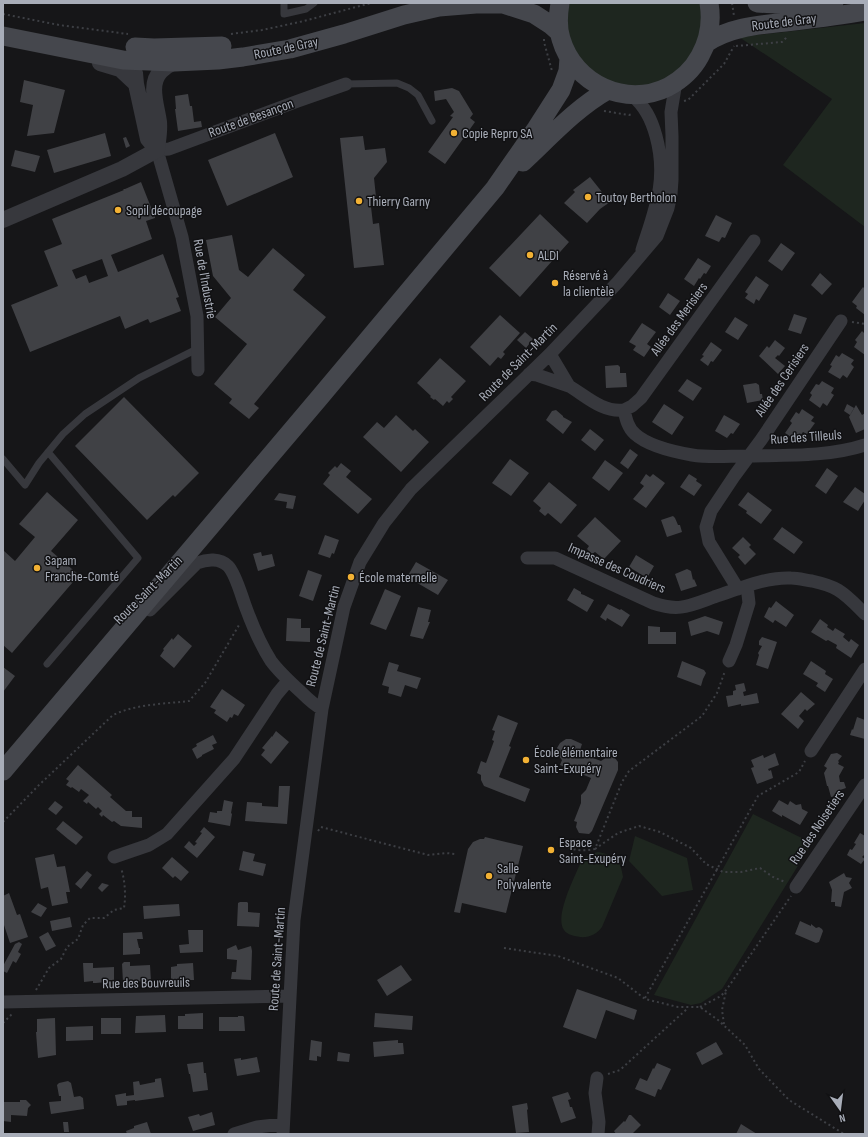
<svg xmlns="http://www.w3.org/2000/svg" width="868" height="1137" viewBox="0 0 868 1137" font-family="'Sofia Sans Condensed',sans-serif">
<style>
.green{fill:#1e261f}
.building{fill:#404145;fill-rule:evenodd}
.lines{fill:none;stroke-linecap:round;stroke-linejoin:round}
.path{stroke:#3d3f44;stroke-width:2;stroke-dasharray:2 3;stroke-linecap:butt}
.service{stroke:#37383d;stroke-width:7}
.minor{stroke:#37383d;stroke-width:13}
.tertiary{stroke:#37383d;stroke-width:16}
.secondary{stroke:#45474d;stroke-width:19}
.poi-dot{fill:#f2b134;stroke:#111113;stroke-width:1.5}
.labels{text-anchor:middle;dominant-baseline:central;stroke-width:3;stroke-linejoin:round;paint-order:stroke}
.street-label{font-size:14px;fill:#a8adb8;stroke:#111113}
.poi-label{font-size:14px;fill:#a8adb8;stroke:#111113;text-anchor:start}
</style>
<rect width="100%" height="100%" fill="#161618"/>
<path class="green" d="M568,3H701L703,24L698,46L686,65L668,79L646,87H624L602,79L584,65L572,46L566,24Z
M865,23V227L783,165L832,99L739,37Z
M753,814L812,843L722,989L701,1003L691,1005L654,995Z
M635,836L687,858L693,890L662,896L629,861Z
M598,852C614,855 621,860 623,877L602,927C597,934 589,938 580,937C575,936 567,935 564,930C554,917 575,876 581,862C586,856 590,854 598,852Z"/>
<path class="building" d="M24,80L65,90L54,133L27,136L33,105L20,102Z
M452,88L459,91L473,114L470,118L475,122L445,164L428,152L453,117L450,116L454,112L446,99L435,101L434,91Z
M188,94L190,106H192L194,122L201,121L202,127L178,131L175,109H176L175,96Z
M105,133L111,156L54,173L47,150Z
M275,133L293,177L227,206L208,160Z
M363,136L365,150L385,148L387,162L374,178L376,197L370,198L373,224L379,223L384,265L354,268L340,138Z
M126,137L130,146L126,148L123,138Z
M15,150L40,156L35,172L11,166Z
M590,177L610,202L600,209L587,223L564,203L575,192L573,190Z
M141,182L152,210L150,211L152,216V217L155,216V218L146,221L152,239L111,255L118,272L163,254L179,297L176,298L181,311L150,323L148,319L125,329L120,316L30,352L11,305L58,286L44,251L62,244L52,219L124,190L123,189H125ZM102,259L108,276L89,283L86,275L76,279L72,270Z
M540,214L569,242L520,297L489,268Z
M716,215L732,223L725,238L722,237L719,242L705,236Z
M232,235L239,270L248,277L273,248L305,275L293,290L326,317L254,404L259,408L249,419L229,403L232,399L214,384L247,344L215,317L231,298L213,276L206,240Z
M781,243L795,253L782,271L768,261Z
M698,258L711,266L706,274L704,273L700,279L699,278L694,286L684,279Z
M820,273L832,284L822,295L811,285Z
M756,276L769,285L759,301L756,299L754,304L745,298L748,294L745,292Z
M863,287L865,289V315L856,308L857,306L852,302Z
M668,293L680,301L670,315L659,307Z
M794,314L807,318L801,334L788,330Z
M500,315L520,333L503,352L505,354L501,359L498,357L490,366L470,347Z
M735,317L748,325L738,340L725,332Z
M642,323L656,332L647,344L651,347L644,357L633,350L636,346L629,342Z
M862,331L864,333L865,331V355L854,347L857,342L855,340Z
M525,332L533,339L526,348L517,340Z
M775,340L785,348L779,356L778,355L775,358L785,366L778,374L759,356L767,346L769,348Z
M711,342L722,350L713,362L711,361L708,366L700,360L704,356L702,355Z
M842,353L854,360L851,364L854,367L847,378L843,375L840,379L828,372L832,366L830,365L836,355L839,357Z
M440,358L466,381L451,397L453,399L449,403L447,401L443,406L435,399L434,400L430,397L431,396L417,383Z
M618,365L620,367V373H626L627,387L606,388L605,366Z
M687,379L702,388L693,401L678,391Z
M822,381L834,388L831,393L834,395L827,406L823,403L820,408L809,400L812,395L810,393L816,384L819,385Z
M756,383L759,385L760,394H762L763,400L747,403L743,385Z
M124,397L199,473L175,497L173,495L147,520L75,446Z
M664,404L684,417L672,435L652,422Z
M847,404L854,408L850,415L844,411Z
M856,405L862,415L865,413V429L856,433L849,417Z
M802,409L814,417L811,421L815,423L807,434L803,432L800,436L797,434L794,439L785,433L792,423L790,421L796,412L799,414Z
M556,410L563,416V417L572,422L563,434L546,420L552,411Z
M396,415L413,431L415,429L429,442L401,472L363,437L377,422L384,428Z
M724,415L740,424L733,434L731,433L727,438L715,431Z
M590,429L604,440L595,451L581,440Z
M630,449L638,455L628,469L620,463Z
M510,459L529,473L511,496L492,483Z
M605,460L623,473L609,491L592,478Z
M341,463L351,471L346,477L372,499L358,514L323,484L330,475L328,473L335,466L337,468Z
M827,468L838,476L826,494L815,486Z
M646,474L650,477L653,474L665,483L646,508L633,499L644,486L640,483Z
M689,474L697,479L696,481L702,485L694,496L680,487Z
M549,482L577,505L561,524L548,513L545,516L539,511L541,508L533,501Z
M855,487L865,494V500L858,511L843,502Z
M47,492L78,520L51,551L79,575L12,653L3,645V550L15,561L35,537L19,524Z
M748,492L772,510L761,524L746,513L747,511L738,505Z
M279,493L296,496L293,509L286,508L287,502L274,500Z
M673,516L675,518L678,525H680L682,532L667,537L661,520Z
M595,517L621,541L604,559L595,552L592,554L587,549L589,546L577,536Z
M782,527L803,542L794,554L773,539Z
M325,535L339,540L334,554L332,553L330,558L318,554Z
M743,537L751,545L749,547L756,554L745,565L738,557L740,555L732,548Z
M261,552L262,556L272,554L275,566L258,571L253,554Z
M636,555L654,566L647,578L629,567Z
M416,562L448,580L438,595L407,577Z
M687,569L691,571L693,580L694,579L697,586L681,591L675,574Z
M308,570L322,575L313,601L299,596Z
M574,588L581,592V594L584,595L594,600L587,612L567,600Z
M385,589L401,596L386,630L370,624Z
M776,601L794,615L786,627L775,620L773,623L764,617L769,607L771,608Z
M608,604L620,610L621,609L630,615L622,627L607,618L606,621L600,617Z
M418,607L431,610L428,622H430L423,639L410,636Z
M705,616L723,622L719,635L707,631L691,636L688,622Z
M287,618L301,619V628H310V642L286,641Z
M820,619L828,625L827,627L833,631L835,628L845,634L843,637L849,642L851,639L859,645L851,658L836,648L837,645L828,640L826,641L811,632Z
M648,626L660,627V632H676V644H648Z
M178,634L192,646L174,668L160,656L164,650L163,649L172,638L173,640Z
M762,637L777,642L768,669L756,665L759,655L758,653L762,646L759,645V641Z
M682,661L704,670L706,673L703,679L701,686L677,677Z
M811,661L826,671L825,674L833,679L825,692L816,686L818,683L803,674Z
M389,662L399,665L397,671L421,678L417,689L405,685L401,697L388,693L389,687L382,685Z
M3,667L15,676L3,692Z
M744,683L746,691L743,692L744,696L757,693L759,703L741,706V704L728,707L726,696L733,695V691L736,690L735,685Z
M222,689L245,705L238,716L234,714L232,718L230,717L227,722L214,713L216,710L210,707Z
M801,692L815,704L807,711L805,709L799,716L804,721L798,729L781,714Z
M498,715L518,723L509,746L511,747L499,777L530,789L525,802L484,786L481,780V775L477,773L481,761L486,763L494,741L492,740L495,731L492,730Z
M857,717L865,720V739L850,735L852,729L853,730Z
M276,731L289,742L271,764L261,755L265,750L262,748L272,736V737Z
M213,735L217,743L212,745L214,749L202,755V756L197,759L192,749L197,746L196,744Z
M566,739H571L582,744L579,753L587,756L589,755H592L593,758L601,761L607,757H612L615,758L618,762V770L592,831L589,834L579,833L576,827L577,822L574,821L581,803V795L586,790L591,778L560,765L562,760L558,755L557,748L560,743Z
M775,753L779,765L768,769L769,771L771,770L773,778L757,784L751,768L754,767L751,760L763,755L764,758Z
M837,753L842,756L838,761L839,762L838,764L844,767L839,776L840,782H844L846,788L840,790L841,795L831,797L828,786H827L824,773L827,768L824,766L831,754Z
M78,765L112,795L110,797L126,811H132V817H142V828L121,826L114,821L112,822L103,815L102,817L99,814L102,811L98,807L96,809L88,802L87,804L83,801L89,795L81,789L79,792L72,787L71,788L66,785L69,781L66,779Z
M279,786H290L287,824L245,821L247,802L262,803V806L278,807Z
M224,800L233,802L231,813L232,814L230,826L208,822L210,812L217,813V811H222Z
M779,800L788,805L790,801L796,805L801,804L802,809L808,812L800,825L782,815V817L772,811Z
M55,801L63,807L56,815L48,809Z
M63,821L83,837L76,845L68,839L56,829Z
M204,827L215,837L197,858L184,847L189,841L194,846L197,843L195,842L202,833L200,832Z
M860,833L865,836V854L862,857L865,859L861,864L847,855L850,849L852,850L856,844L854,843Z
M485,837L523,846L506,913L462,903L460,913L454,912L468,849L473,842L480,839H484Z
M243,851L255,854L253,861L266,864L263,876L239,870Z
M54,854L57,867L65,866L70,892H66L68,903L52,906L48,887L41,889L35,858Z
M172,857L189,872L181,881L175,876L173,878L162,868Z
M87,871L92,875L81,889L75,884Z
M844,873L846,877L852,878L849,883L852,888L844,892L841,907L835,906V902H831L832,890L829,882Z
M102,883L109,885L102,892L98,888Z
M9,893L17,915L20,914L28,937L10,943L3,922V896Z
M240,902H247L248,903V912L260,913L259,927L237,926L238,903Z
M38,903L47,908L41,917L31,912Z
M179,904L180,916L144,919L143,906Z
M70,917L72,927L52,931L50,921Z
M800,921L811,926V924L816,928L819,927L822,929L823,931L819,942L816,943L795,934Z
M188,930H203V952L180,953L179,945L189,944Z
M48,932L56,946L46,951L39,937Z
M142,932L143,939H137L139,948H140V954L123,955V933Z
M19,942L22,944L18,952L21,954L16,963L13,961L7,973L3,971V966L15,944Z
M236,945L238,950L251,946L252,951L251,980L231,979L232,972H236L237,960L227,959V949Z
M124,962H130V966L150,965L151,981L123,982L122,964Z
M83,963H93V968L114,967V980L106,981V982L96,983H93V981L84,982Z
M193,963L194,980H171V967L177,966V964Z
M401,965L412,980L387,996L377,980Z
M577,989L637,1010L634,1020L606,1010L596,1039L563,1027Z
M203,1013V1029H178V1016H185V1014Z
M375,1013L413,1016L412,1030L374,1027Z
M165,1015L166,1032L135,1033L136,1016Z
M238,1016H243L244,1017L245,1031H219V1017H238Z
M55,1018L56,1055L38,1058L36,1032H37V1019Z
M101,1018H121V1034H101Z
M93,1026V1040L66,1041V1027Z
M311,1040L322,1042L321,1057L317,1056V1061L309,1060Z
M398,1040V1043H403L404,1054L374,1057L373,1042Z
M716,1042L723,1054L702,1065L696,1053Z
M338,1052L350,1054L349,1062L337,1061Z
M257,1057L260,1072L237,1076L234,1059L241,1058V1060Z
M203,1062L204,1073H206L208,1090L193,1092L190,1074H189L187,1064Z
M657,1063L671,1069L661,1090L658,1089L655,1097L635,1089L640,1078L647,1081L653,1068L654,1069Z
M161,1078L164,1097L135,1101V1100L127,1101V1105L117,1106L115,1095L126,1093V1096L134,1095L133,1082L139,1081L140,1085L155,1082V1079Z
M68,1081L71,1083L74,1097L80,1096L83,1098L84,1109L51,1114L49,1102L61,1101V1096H59L57,1085L59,1083Z
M568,1092L571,1099L568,1100L569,1103L570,1107H572L576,1118L561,1123L552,1097Z
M20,1100H26L31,1105L28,1108L27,1116L11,1115V1122L3,1121V1102H20Z
M527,1103L528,1109L527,1110L529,1132L516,1133L512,1106Z
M212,1112L215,1125L193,1131L188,1117L199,1114L200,1116Z
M629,1115H631L641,1125L632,1134H616L614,1131L624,1121L625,1122Z
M63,1122H68L69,1132H64Z
M147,1122L151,1134H127L126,1131L134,1128V1126Z
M741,1124L757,1134H736Z"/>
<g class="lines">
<path class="path" d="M732,3L734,16
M3,14L59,25L128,34
M231,34L262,30L304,21L371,3
M544,39V42L552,71
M736,46L782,42L787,37
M684,101L688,100L724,64L734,46
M604,111L629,115L633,114
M852,322L865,324
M3,822L39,785L113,715C136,704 164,704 189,701L205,683L239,625
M318,831L321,827L428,855L446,853L455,854
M564,846C576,851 583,851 595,849L622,782L629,771L702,716L717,693L725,671
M595,849L618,833L639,826L660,832L691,848L706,864L723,872H741L760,868L773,877L785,882
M504,948L558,956L618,978L645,999L678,1007H700L718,1020L745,1045L759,1069L789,1100L844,1134
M36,990L49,968L61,959L67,947L78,939L83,925L90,918H104L114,910L124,908C126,896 125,880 121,868
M645,998L758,796L799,772L805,761
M700,1007L721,996L727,989L791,896
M3,1023L12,1014
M724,1024L722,1010L726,991
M608,1074L620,1070L688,1008"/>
<path class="service" d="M284,3V14L306,9L314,3
M346,84L397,83L409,88L418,95L432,121
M3,459L25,485L39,463L63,434L85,414L139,378L197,349
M47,664L138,558L48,452"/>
<path class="minor" d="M631,94C645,107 651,118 656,136C668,180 655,209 642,250
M198,370L197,316L182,237L157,150L169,149L298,101L346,84
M529,374L537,375L569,386L550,354
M569,386C586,396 603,413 624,410C626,419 628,428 635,434C648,446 675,452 692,455C709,458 729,456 747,456C785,455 828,457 865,445
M624,410L632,406L641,398L754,241
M527,558H555L653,603C679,612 689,606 714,597C739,589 764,577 791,578C798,578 805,580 812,581C821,583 830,585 838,590C848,596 856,605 865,614
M738,589L709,542L706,527L711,511L735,475L761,440L841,321
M150,610L197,563C207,559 220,558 228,566C236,574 242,598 246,608C253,627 260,644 271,661C279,672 290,682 301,692C307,698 314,705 322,709
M729,661L736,645L749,603L747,586
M811,751L865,669
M114,857L149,845L167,834L234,759L277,694L288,681
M796,887L865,785
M3,1002L290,996
M597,1078L595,1093L599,1122L598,1134
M234,1134L257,1127L283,1124
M283,1134L294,920L322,709L344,607L360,562L384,523L411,489L550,354L618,282L657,236L668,208L671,194L672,180V136L671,112L676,82"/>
<path class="tertiary" d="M100,63L120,69L136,84
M135,73L136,84L148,139L157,150
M3,220L122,169L157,150C158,140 160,131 159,122C157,106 148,84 161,71C165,67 170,64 174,62"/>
<path class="secondary" d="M560,3C558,15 557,27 561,39C574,84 626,108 668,87C681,80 693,69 700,56C709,40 712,21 709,3
M757,3L834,7
M3,36L123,60L174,62L218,60L243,57L290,49L344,34L404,15L439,7L476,4H503L534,14L551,25L559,32
M706,43C730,27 758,25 786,22C812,19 839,16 865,11
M135,47L154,48L222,46
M523,162C550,137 576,108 608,90
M3,771L320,397L495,188L536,129L561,90L568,71L569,58"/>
</g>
<g class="poi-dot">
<circle cx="454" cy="133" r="4"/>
<circle cx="588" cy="197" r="4"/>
<circle cx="359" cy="201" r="4"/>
<circle cx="118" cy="210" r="4"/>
<circle cx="530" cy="255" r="4"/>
<circle cx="555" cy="283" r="4"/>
<circle cx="37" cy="568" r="4"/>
<circle cx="351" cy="577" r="4"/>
<circle cx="526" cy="760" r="4"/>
<circle cx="551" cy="850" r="4"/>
<circle cx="489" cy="876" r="4"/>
</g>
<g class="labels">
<g class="street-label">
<text transform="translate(784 22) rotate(-7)">Route de Gray</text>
<text transform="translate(286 48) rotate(-12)">Route de Gray</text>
<text transform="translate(251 118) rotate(-20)">Route de Besançon</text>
<text transform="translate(205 279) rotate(80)">Rue de l'Industrie</text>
<text transform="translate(679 319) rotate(-54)">Allée des Merisiers</text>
<text transform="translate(518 362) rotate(-45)">Route de Saint-Martin</text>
<text transform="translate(782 380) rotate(-56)">Allée des Cerisiers</text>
<text transform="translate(806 437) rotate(-4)">Rue des Tilleuls</text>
<text transform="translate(617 568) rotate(24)">Impasse des Coudriers</text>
<text transform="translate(148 590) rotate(-45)">Route Saint-Martin</text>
<text transform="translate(323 636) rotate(-76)">Route de Saint-Martin</text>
<text transform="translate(817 827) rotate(-56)">Rue des Noisetiers</text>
<text transform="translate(277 959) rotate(-86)">Route de Saint-Martin</text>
<text transform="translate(146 983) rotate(-1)">Rue des Bouvreuils</text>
</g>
<g class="poi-label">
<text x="462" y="133">Copie Repro SA</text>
<text x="596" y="197">Toutoy Bertholon</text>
<text x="367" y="201">Thierry Garny</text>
<text x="126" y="210">Sopil découpage</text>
<text x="538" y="255">ALDI</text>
<text x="563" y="275">Réservé à<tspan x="563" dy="16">la clientèle</tspan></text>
<text x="45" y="560">Sapam<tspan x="45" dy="16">Franche-Comté</tspan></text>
<text x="359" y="577">École maternelle</text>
<text x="534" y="752">École élémentaire<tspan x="534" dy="16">Saint-Exupéry</tspan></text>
<text x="559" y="842">Espace<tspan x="559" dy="16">Saint-Exupéry</tspan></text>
<text x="497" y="868">Salle<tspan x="497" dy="16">Polyvalente</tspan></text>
</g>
</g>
<rect width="868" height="1137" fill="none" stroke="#a8adb8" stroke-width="8"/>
<g transform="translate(840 1109) rotate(166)" stroke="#111113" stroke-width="3" paint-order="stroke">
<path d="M0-3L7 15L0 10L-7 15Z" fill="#a8adb8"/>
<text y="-6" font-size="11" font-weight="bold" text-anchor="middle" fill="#a8adb8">N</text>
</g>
</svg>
